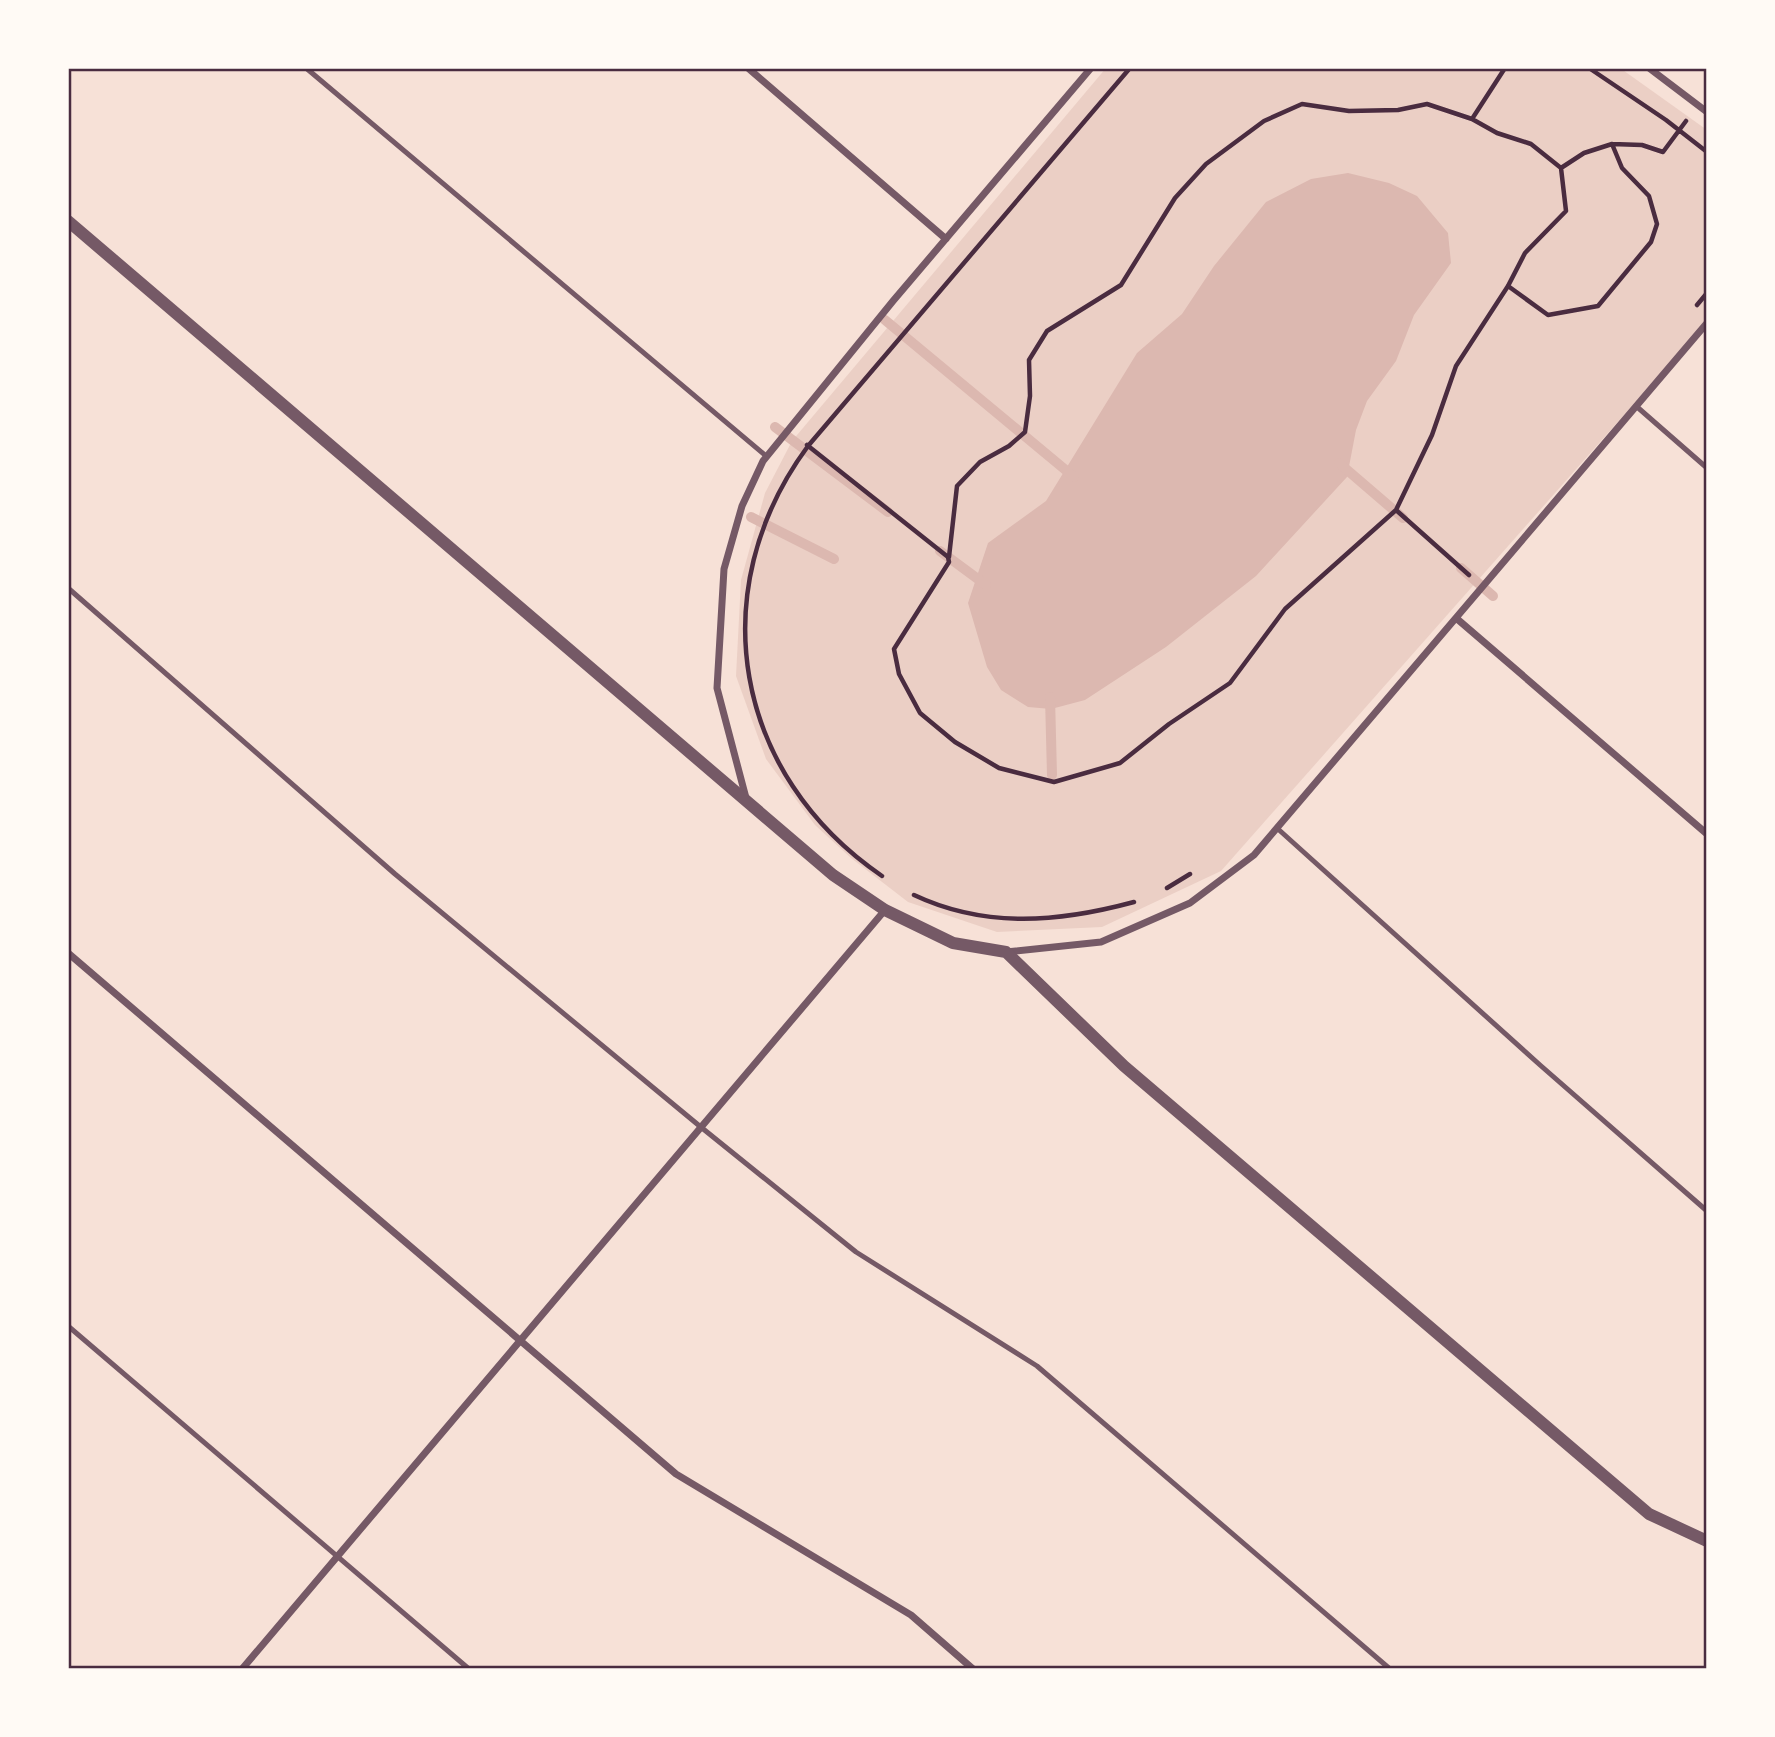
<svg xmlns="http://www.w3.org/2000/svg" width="1775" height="1737" viewBox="0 0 1775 1737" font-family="Arial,sans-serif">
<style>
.green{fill:#ebcfc5}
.water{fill:#dcb8b0}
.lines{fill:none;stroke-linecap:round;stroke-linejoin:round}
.stream{stroke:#dcb8b0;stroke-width:10}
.path{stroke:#4a2c40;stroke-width:4.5}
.service{stroke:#755966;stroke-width:5}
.minor{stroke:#755966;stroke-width:7}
.tertiary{stroke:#755966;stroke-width:12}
.neatline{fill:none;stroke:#4a2c40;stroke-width:2.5}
</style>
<rect width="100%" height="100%" fill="#f7e1d7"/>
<path class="green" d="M1106,68H1620L1707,130V321L1221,871L1102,927L997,932L908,902L851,858L815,825L766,759L736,676L741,580L765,493L792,441Z"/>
<path class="water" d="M1348,173L1389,183L1417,196L1448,233L1451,263L1414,315L1396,361L1367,401L1356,430L1347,477L1256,576L1166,647L1085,700L1051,709L1028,707L1001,690L987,667L968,603L988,543L1046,501L1137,353L1182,314L1214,266L1266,202L1311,179Z"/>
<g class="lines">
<path class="stream" d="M885,320L1074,477
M775,427L888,512
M1339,463L1403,518
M751,517L834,559
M940,551L986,585
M1461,568L1493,596
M1050,697L1052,775"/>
<path class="path" d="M1505,68L1472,119L1497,133L1531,144L1561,168
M1589,68L1666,120L1707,152
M1612,144L1642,145L1663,152L1686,121
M1697,305L1707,293
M807,445L948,557L949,562L894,649L899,674L920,713L955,742L999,768L1054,782L1120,763L1169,724L1230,683L1285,609L1396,510L1469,575
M1396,510L1432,435L1456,366L1508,286L1525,253L1566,211L1561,168L1584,153L1612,144L1622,168L1649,196L1657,224L1651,242L1598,306L1548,315L1508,286
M949,557L957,486L980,462L1009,446L1025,432L1030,396L1029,360L1047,331L1121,285L1175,198L1206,164L1264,121L1302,104L1349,111L1398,110L1427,104L1472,119
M882,876C734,775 701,591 808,446L1130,68
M1167,888L1190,874
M914,895C986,929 1060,922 1134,902"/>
<path class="service" d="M306,68L766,456
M1636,406L1707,468
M68,588L395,874L702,1128L856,1252L1037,1366L1390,1669
M1278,829L1540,1065L1707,1211
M68,1326L469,1669"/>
<path class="minor" d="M748,68L946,239
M1649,68L1707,112
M1456,618L1707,834
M746,798L717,688L724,569L742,506L763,461L893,301L1091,68
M1006,952L1101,942L1190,903L1254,855L1707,323
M68,953L676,1474L911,1615L973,1669
M242,1669L885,910"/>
<path class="tertiary" d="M68,221L833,875L885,910L953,943L1006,952L1124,1066L1649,1514L1707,1541"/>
</g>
<rect width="1775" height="1737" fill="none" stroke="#fffaf5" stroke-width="140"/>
<rect x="70" y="70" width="1635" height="1597" class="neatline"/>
</svg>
